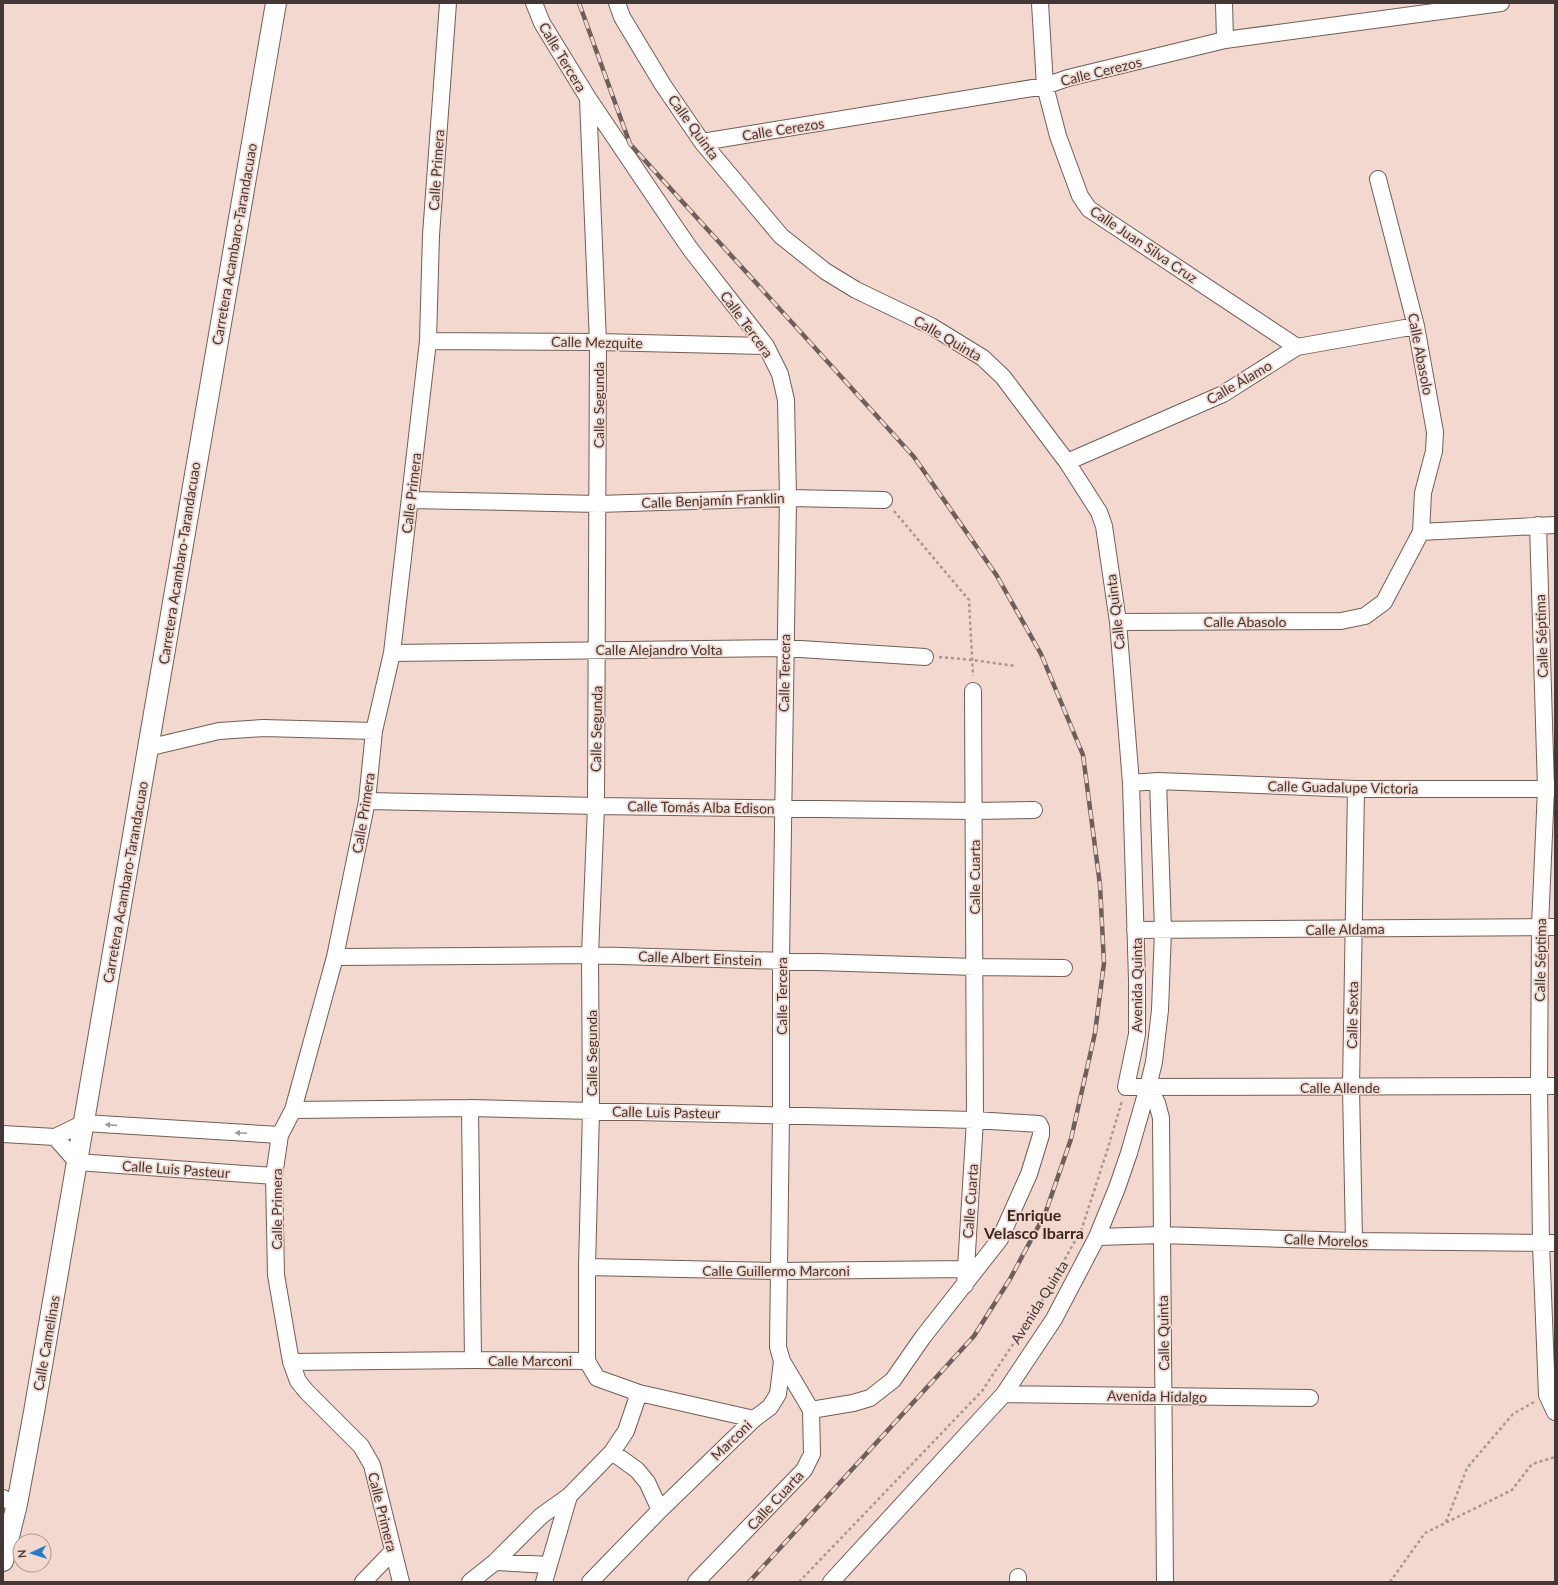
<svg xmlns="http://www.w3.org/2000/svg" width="1558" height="1585" viewBox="0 0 1558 1585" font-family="Lato,sans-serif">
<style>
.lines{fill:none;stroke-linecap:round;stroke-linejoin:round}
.minor-casing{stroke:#745d55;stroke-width:18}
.major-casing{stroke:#745d55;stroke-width:22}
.path{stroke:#aa968f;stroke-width:2.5;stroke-dasharray:3 3;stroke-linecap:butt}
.minor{stroke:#fff;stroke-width:16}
.major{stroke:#fff;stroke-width:20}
.rail-casing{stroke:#6e5f5b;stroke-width:4.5}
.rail{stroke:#f2d8cf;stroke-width:3;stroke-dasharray:9;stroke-linecap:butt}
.oneway{fill:#a19c9a}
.labels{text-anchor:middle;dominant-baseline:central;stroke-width:3.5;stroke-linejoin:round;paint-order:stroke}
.street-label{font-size:14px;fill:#433835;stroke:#f2d8cf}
.quarter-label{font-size:16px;font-weight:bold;fill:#3b2821;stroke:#f2d8cf}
</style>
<rect width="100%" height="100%" fill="#f2d8cf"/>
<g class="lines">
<defs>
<path id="minor" d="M534,3L542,23L588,98L673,224L691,250L766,346L780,374L786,400L788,498L781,960V1114L778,1347L782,1361L811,1410
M617,3L622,17L663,85L702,142L781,236L825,271L856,290L931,326L983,358L1003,377L1067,462L1099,512L1104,526L1118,622L1131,783L1137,980V1034L1126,1087L1555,1086
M1040,3L1045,86L1058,136L1080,196L1089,209L1297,347
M1224,3L1225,40
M702,142L1045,86L1068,78L1225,40L1501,3
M428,341L598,342L766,346
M1067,462L1223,394L1297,347L1416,326
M411,500L598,504L788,498L884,500
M1538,525L1546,789L1540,926L1539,1086L1541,1244L1547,1395L1555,1412
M1421,532L1555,525
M1118,622L1341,621L1365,616L1384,602L1421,532L1423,493L1434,451L1435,432L1416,326L1378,179
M392,653L785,648L925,657
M147,748L219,731L263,728L374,731
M1131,783L1158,781L1356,789H1555
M367,801L596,806L974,811L1034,810
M1135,930L1555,927
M335,957L590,955L975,967L1064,968
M1148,1087L1157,1103L1161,1118L1165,1582
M470,1108L473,1360
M293,1110L470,1108L975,1120L1039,1124L1041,1128V1135L1029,1174L1000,1239L923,1337L893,1380L870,1398L853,1403L811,1410L812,1454L804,1470L696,1582
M3,1134L55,1137L84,1123L280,1135
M55,1137L77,1162L274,1176
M1097,1237L1161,1235L1354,1241L1555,1243
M1354,1241L1351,1087L1356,789
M587,1267L779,1271L965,1269
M965,1285L975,1120L973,691
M587,1361V1267L591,1111L590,955L596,806L598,342L588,99
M587,1361L597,1378L639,1393L754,1419
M291,1362L473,1360L587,1361
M1004,1394L1310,1398
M612,1452L637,1470L647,1482L660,1510
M3,1498L17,1504
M495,1562L549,1565
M1018,1577V1582
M363,1582L393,1551
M401,1582L372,1465L361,1446L306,1391L298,1381L291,1362L276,1275L274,1176L280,1135L293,1110L335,957L367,801L374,731L392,653L428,341L431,235L448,3
M470,1582L495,1562L541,1516L569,1496
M544,1582L569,1496L612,1452L626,1431L639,1393
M590,1582L660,1510L754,1419L770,1407L778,1394L782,1361
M831,1582L1004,1394L1054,1319L1097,1237L1117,1188L1129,1153L1148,1087L1154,1062L1160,1010L1163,930L1158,781"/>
<path id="major" d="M3,1561L17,1504L34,1412C115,942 194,472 276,3"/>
</defs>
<use href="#minor" class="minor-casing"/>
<use href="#major" class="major-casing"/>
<path class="path" d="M894,511L969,600L973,676
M939,657L973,660L1015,666
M1081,1231L1107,1151L1122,1101
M1446,1522L1467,1468L1513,1414L1534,1402
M799,1582L982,1391L1043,1299L1076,1239
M1390,1582L1425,1533L1512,1490L1532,1464L1555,1457"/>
<use href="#minor" class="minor"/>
<use href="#major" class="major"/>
<defs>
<path id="rail" d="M579,3L630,144L914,457L997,576L1041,654L1083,755L1100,885L1104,963L1095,1033L1071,1139L1045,1214L1010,1279L974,1336L749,1582"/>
</defs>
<use href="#rail" class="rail-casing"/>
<use href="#rail" class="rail"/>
</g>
<defs><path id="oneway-solid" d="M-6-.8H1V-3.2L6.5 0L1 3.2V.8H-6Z"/></defs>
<g class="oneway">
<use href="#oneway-solid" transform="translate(111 1125) rotate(-176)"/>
<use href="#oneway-solid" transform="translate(241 1133) rotate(-177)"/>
</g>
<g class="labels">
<g class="street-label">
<text transform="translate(563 57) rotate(59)">Calle Tercera</text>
<text transform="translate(1101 71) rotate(-14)">Calle Cerezos</text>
<text transform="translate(694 127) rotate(54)">Calle Quinta</text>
<text transform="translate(783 129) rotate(-9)">Calle Cerezos</text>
<text transform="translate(436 170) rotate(-86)">Calle Primera</text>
<text transform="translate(234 244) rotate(-80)">Carretera Acambaro-Tarandacuao</text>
<text transform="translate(1144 244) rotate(34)">Calle Juan Silva Cruz</text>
<text transform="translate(747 324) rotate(54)">Calle Tercera</text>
<text transform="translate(948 338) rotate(30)">Calle Quinta</text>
<text transform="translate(597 342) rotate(1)">Calle Mezquite</text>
<text transform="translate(1421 354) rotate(79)">Calle Abasolo</text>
<text transform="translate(1239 382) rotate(-30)">Calle Álamo</text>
<text transform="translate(598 405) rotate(-90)">Calle Segunda</text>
<text transform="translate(411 493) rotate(-83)">Calle Primera</text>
<text transform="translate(713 500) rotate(-2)">Calle Benjamín Franklin</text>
<text transform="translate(179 563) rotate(-81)">Carretera Acambaro-Tarandacuao</text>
<text transform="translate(1115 612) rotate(-97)">Calle Quinta</text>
<text x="1245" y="621">Calle Abasolo</text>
<text transform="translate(1541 636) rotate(-92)">Calle Séptima</text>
<text x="659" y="649">Calle Alejandro Volta</text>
<text transform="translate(784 673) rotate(-89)">Calle Tercera</text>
<text transform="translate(596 729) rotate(-89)">Calle Segunda</text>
<text transform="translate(1343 787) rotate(1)">Calle Guadalupe Victoria</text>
<text transform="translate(701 807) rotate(1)">Calle Tomás Alba Edison</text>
<text transform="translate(363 813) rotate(-81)">Calle Primera</text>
<text transform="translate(974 877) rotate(-90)">Calle Cuarta</text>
<text transform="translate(125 882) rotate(-80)">Carretera Acambaro-Tarandacuao</text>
<text transform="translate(1345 929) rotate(-1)">Calle Aldama</text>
<text transform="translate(700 958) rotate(2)">Calle Albert Einstein</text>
<text transform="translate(1540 960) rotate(-89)">Calle Séptima</text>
<text transform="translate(1136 985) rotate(-90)">Avenida Quinta</text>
<text transform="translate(781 996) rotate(-90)">Calle Tercera</text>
<text transform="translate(1352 1015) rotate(-89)">Calle Sexta</text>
<text transform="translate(591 1053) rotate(-90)">Calle Segunda</text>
<text x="1340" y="1087">Calle Allende</text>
<text transform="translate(666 1112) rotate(1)">Calle Luis Pasteur</text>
<text transform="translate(176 1169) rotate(4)">Calle Luis Pasteur</text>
<text transform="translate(970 1201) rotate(-86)">Calle Cuarta</text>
<text transform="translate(276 1209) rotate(-90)">Calle Primera</text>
<text transform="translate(1326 1240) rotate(2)">Calle Morelos</text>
<text x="776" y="1270">Calle Guillermo Marconi</text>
<text transform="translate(1039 1302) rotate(-58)">Avenida Quinta</text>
<text transform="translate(1163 1333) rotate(-91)">Calle Quinta</text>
<text transform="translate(46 1343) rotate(-80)">Calle Camelinas</text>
<text x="530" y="1360">Calle Marconi</text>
<text transform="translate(1157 1396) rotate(1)">Avenida Hidalgo</text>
<text transform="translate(731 1440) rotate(-44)">Marconi</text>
<text transform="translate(775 1500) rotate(-47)">Calle Cuarta</text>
<text transform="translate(383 1512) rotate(76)">Calle Primera</text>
</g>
<g class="quarter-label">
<text x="1034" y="1214">Enrique<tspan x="1034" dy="18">Velasco Ibarra</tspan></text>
</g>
</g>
<rect width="1558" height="1585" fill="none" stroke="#433835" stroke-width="8"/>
<g transform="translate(32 1553) rotate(266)"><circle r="19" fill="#f2d8cf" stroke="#ac9891"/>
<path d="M0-3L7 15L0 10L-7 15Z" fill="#247dcb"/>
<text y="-6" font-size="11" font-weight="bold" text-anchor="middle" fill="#433835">N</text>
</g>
</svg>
